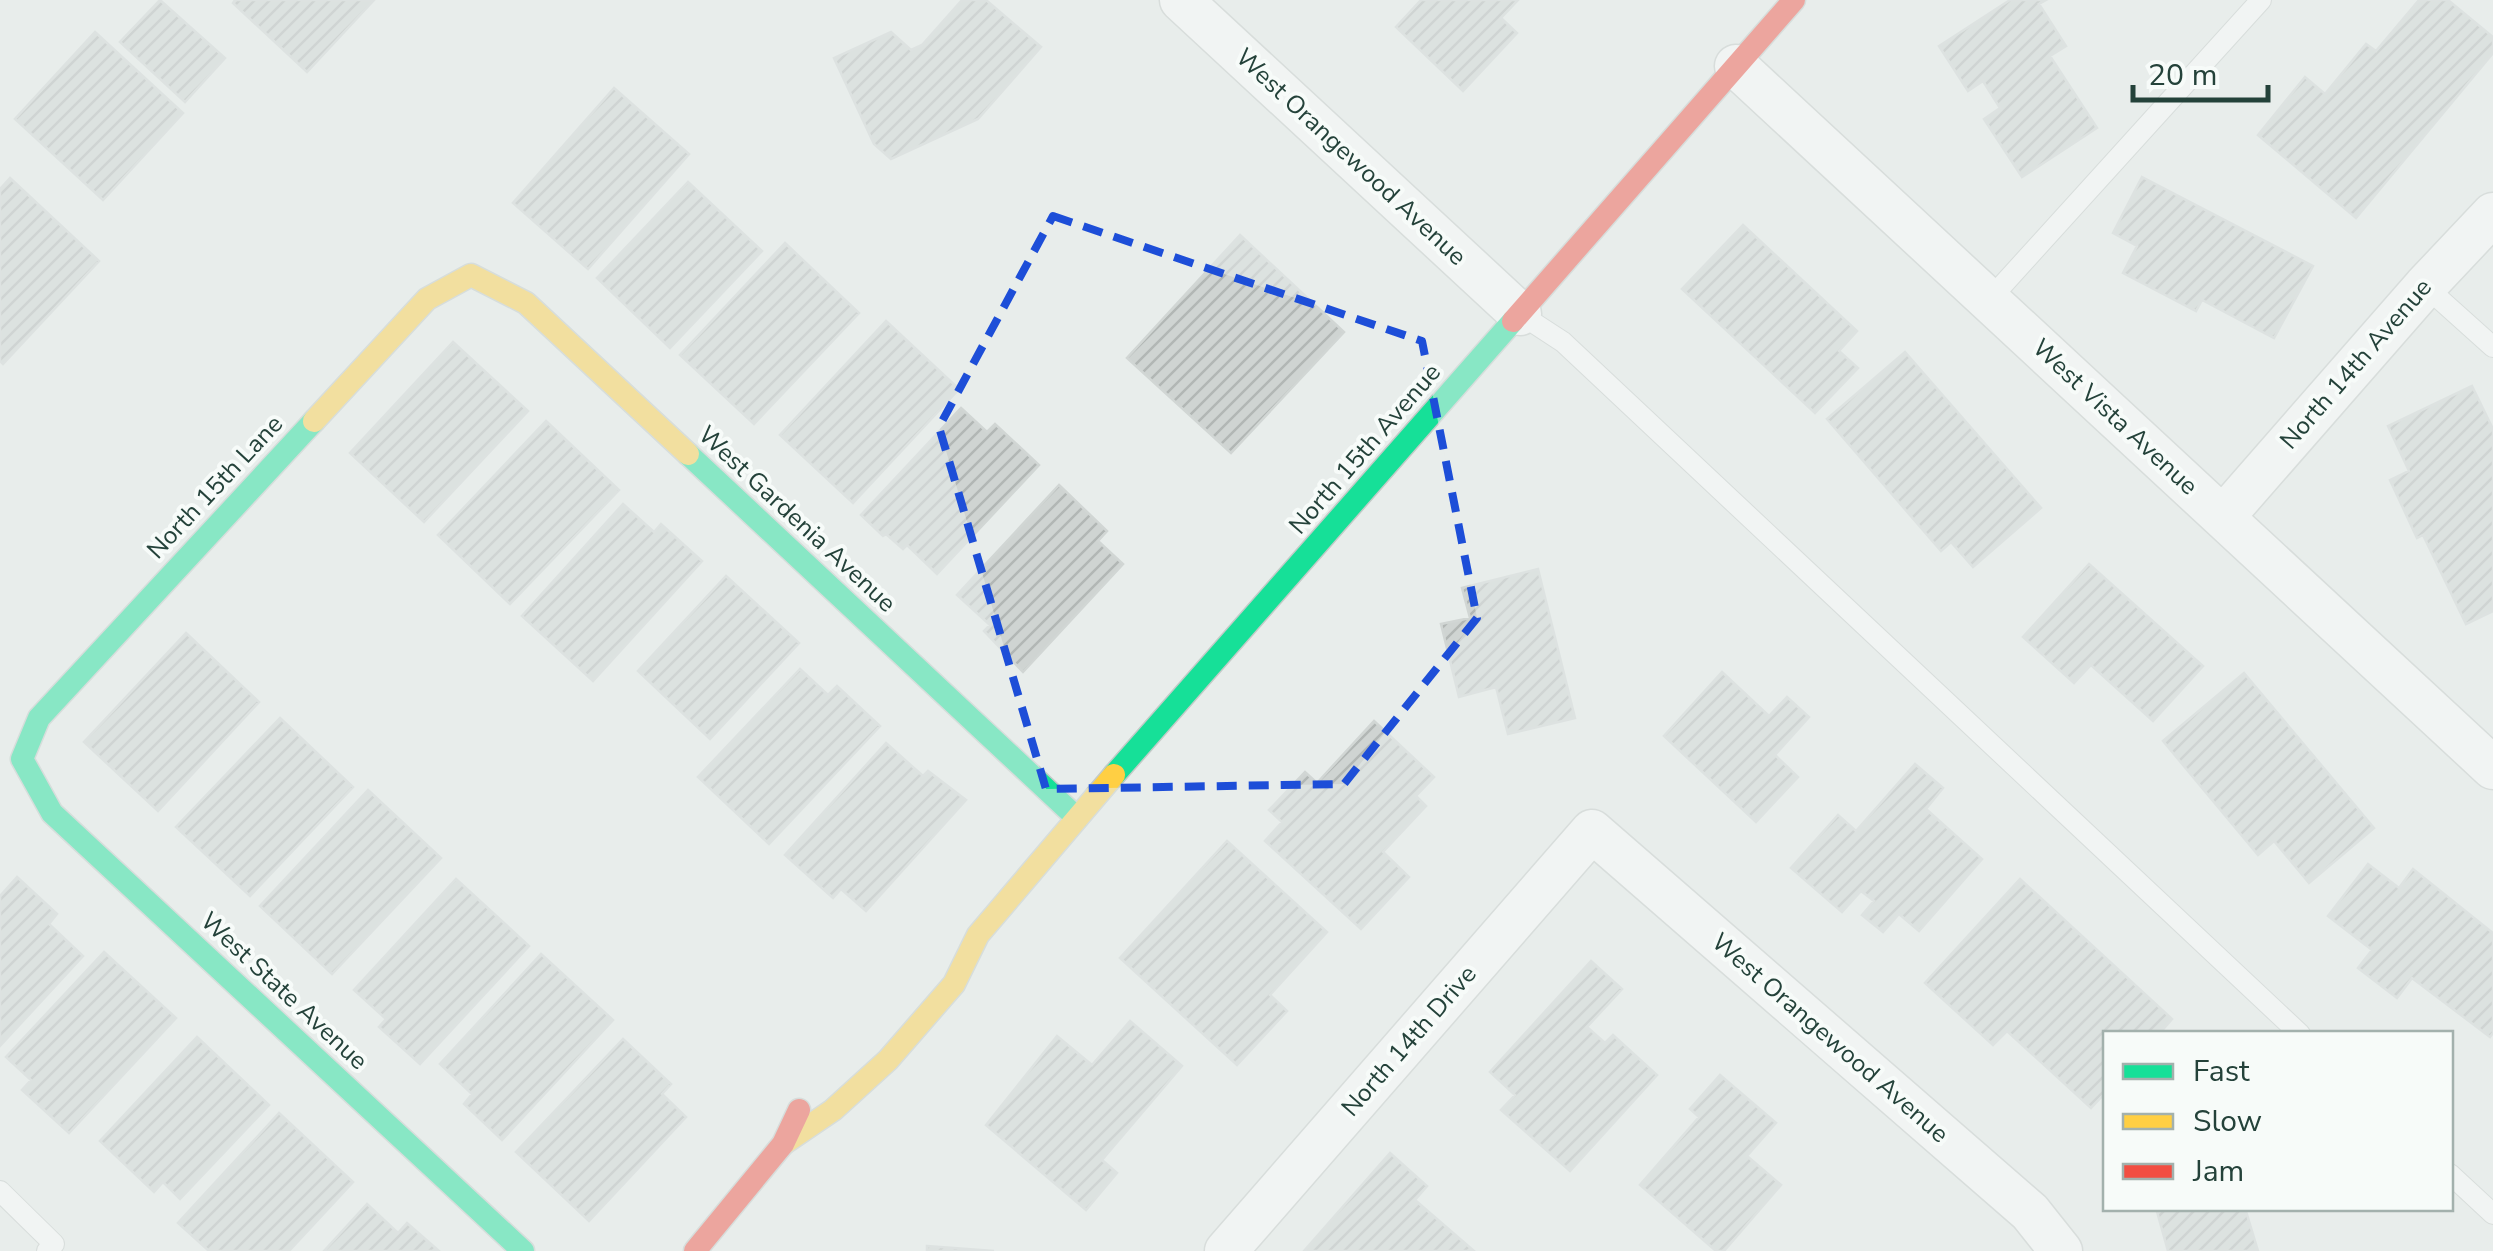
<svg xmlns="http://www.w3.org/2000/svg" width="2493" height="1251" viewBox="0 0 2493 1251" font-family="'Nunito Sans',sans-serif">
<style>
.building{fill:url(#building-hatch);stroke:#d1d6d4;stroke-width:2.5}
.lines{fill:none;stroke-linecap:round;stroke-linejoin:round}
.lane-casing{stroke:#c5cac8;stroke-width:22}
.street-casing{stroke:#c5cac8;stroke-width:45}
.fast-casing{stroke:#c3cbc8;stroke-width:25}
.slow-casing{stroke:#c3cbc8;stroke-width:25}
.jam-casing{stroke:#c3cbc8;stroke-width:25}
.lane{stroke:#fcfcfc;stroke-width:20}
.street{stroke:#fcfcfc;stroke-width:42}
.fast{stroke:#16e098;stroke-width:22}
.slow{stroke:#ffcf43;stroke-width:22}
.jam{stroke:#f24e42;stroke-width:22}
.marked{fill:none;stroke:#1d4ed8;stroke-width:8;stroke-dasharray:20 12;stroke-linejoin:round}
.labels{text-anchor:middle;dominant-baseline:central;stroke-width:8;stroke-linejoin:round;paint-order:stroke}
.street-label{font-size:25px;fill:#24423a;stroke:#f7fbf9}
</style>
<defs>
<pattern id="building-hatch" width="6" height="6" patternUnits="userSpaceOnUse" patternTransform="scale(2.5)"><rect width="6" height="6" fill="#cfd4d2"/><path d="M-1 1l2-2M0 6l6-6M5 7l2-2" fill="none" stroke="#b2b7b5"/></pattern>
</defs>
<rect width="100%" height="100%" fill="#e8edeb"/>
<path class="building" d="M160,0L225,58L185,102L120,42Z
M235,0H374L307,72L233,3Z
M962,0H986L1041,47L978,119L891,159L874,144L834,58L891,32L911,50L922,45Z
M1421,0H1518L1501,18L1517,33L1463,91L1396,27Z
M2010,0H2046L2039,4L2066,46L2050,56L2097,128L2022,177L1984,119L2000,108L1983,81L1968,91L1939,46Z
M2419,0H2448L2493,37V53L2356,218L2258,135L2305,77L2325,94L2366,44L2376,51Z
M95,32L183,113L103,200L15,119Z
M614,88L689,154L588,269L513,203Z
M2142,177L2313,266L2274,338L2202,300L2196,311L2123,273L2137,246L2113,233Z
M10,178L99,261L3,364L0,361V189Z
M688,182L762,251L670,348L597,278Z
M1743,225L1857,331L1839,351L1858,368L1815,413L1682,289Z
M1240,235L1344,332L1231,453L1127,358Z
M785,243L859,313L754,424L680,355Z
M886,321L959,389L853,503L780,435Z
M453,342L528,411L424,522L350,453Z
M1905,352L2041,508L1973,567L1951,542L1941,551L1827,419Z
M2472,386L2493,429V611L2466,624L2423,535L2417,538L2390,480L2409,471L2388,426Z
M961,408L987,432L995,424L1039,465L937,574L907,545L903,549L886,534L883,536L861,515Z
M546,421L619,490L510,604L438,535Z
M1059,485L1107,531L1098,541L1123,564L1023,672L984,631L990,625L957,595Z
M623,504L654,532L661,524L702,561L593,681L522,616Z
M2089,564L2203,666L2153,721L2091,665L2074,683L2023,637Z
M1538,569L1575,718L1508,734L1496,687L1459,697L1441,624L1470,618L1462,588Z
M726,576L799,643L710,739L638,671Z
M186,633L259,702L158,811L84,742Z
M800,669L828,695L837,686L880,726L769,844L698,777Z
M1722,672L1769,716L1787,697L1809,717L1775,755L1798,777L1756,822L1664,736Z
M2244,673L2374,828L2309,883L2274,841L2258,855L2163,741Z
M280,718L353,787L250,896L176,827Z
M1374,721L1434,777L1416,796L1426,806L1383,852L1409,877L1361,929L1265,841L1282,822L1269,810L1305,772L1317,783Z
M886,743L923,776L928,771L966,800L866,911L841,889L833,898L785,855Z
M1915,764L1943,788L1926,809L1982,859L1919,931L1899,914L1883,932L1862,915L1874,901L1861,891L1842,912L1791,868L1838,815L1856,831Z
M368,790L441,858L332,974L260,906Z
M1227,841L1327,932L1270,995L1287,1011L1237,1065L1120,958Z
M2368,864L2399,888L2413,869L2493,933V1033L2490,1037L2412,978L2397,998L2358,968L2372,950L2328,916Z
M17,877L57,914L49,924L83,956L0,1046V896Z
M456,879L529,946L420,1064L379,1027L386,1019L354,990Z
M2020,879L2172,1019L2159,1034H2106V1092L2091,1108L2007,1031L1993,1045L1925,983Z
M104,952L176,1018L69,1133L22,1090L31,1080L6,1057Z
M541,954L613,1020L502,1140L464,1104L472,1094L440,1064Z
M1591,961L1622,989L1587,1027L1605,1043L1613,1035L1657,1075L1570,1171L1501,1110L1515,1095L1490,1072Z
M1130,1021L1182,1066L1102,1160L1117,1173L1086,1210L986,1125L1057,1036L1092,1065Z
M197,1037L269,1105L180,1199L163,1182L154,1192L100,1141Z
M623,1039L671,1084L662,1094L686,1117L589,1221L516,1152Z
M1720,1075L1776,1123L1747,1156L1781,1185L1724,1251H1716L1640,1185L1699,1117L1690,1109Z
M279,1113L353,1182L289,1251H209L178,1223Z
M1390,1153L1427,1186L1415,1200L1474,1251H1304Z
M367,1204L398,1233L407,1223L439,1251H324Z
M2156,1208H2245L2258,1251H2168Z
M927,1246L994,1251H927Z"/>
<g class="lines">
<defs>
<path id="lane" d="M2425,286L2493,347
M1989,300L2261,0
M1520,314L1563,342L2300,1034
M2450,1174L2493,1214
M0,1191L54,1244L47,1251"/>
<path id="street" d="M1181,0L1520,314
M1736,66L2493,768
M2223,517L2425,286L2493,214
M1226,1251L1592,831L2030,1212L2061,1251"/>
<path id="fast" d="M314,421L39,718L22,759L52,813L523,1251
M688,454L1077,818
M1114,775L1513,321"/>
<path id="slow" d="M314,421L427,299L471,275L526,303L688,454
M783,1144L833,1110L888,1060L954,984L978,935L1114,775"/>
<path id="jam" d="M1513,321L1794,0
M695,1251L783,1144L799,1110"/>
</defs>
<use href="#lane" class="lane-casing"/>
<use href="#street" class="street-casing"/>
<use href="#fast" class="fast-casing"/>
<use href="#slow" class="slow-casing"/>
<use href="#jam" class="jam-casing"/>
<use href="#lane" class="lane"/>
<use href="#street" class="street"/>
<use href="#fast" class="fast"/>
<use href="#slow" class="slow"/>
<use href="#jam" class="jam"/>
</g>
<path d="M0 0H2493V1251H0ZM1053,216L1422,341L1477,618L1344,784L1046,789L939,427Z" fill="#e8edeb" fill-opacity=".55" fill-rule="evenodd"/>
<path class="marked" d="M1053,216L1422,341L1477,618L1344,784L1046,789L939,427Z"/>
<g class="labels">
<g class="street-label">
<text transform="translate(1351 157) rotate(43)">West Orangewood Avenue</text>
<text transform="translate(2356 364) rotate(-49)">North 14th Avenue</text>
<text transform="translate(2115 417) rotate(43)">West Vista Avenue</text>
<text transform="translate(1365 449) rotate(-49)">North 15th Avenue</text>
<text transform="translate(215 487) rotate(-47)">North 15th Lane</text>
<text transform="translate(797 519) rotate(43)">West Gardenia Avenue</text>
<text transform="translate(284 991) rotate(43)">West State Avenue</text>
<text transform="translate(1830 1038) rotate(41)">West Orangewood Avenue</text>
<text transform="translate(1409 1041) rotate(-49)">North 14th Drive</text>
</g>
</g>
<rect x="2103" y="1031" width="350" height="180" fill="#f7fbf9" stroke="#a3b1ad" stroke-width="2.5"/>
<rect x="2123" y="1064" width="50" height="15" fill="#16e098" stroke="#a3b1ad" stroke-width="2.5"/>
<text x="2193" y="1081" font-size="30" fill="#24423a">Fast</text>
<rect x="2123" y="1114" width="50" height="15" fill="#ffcf43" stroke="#a3b1ad" stroke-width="2.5"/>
<text x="2193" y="1131" font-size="30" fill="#24423a">Slow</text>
<rect x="2123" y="1164" width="50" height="15" fill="#f24e42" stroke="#a3b1ad" stroke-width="2.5"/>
<text x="2193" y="1181" font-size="30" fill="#24423a">Jam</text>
<path d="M2133 85v15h135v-15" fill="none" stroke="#24423a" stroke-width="5"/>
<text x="2148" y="85" font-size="30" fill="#24423a" stroke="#f7fbf9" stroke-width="8" paint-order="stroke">20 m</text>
</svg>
